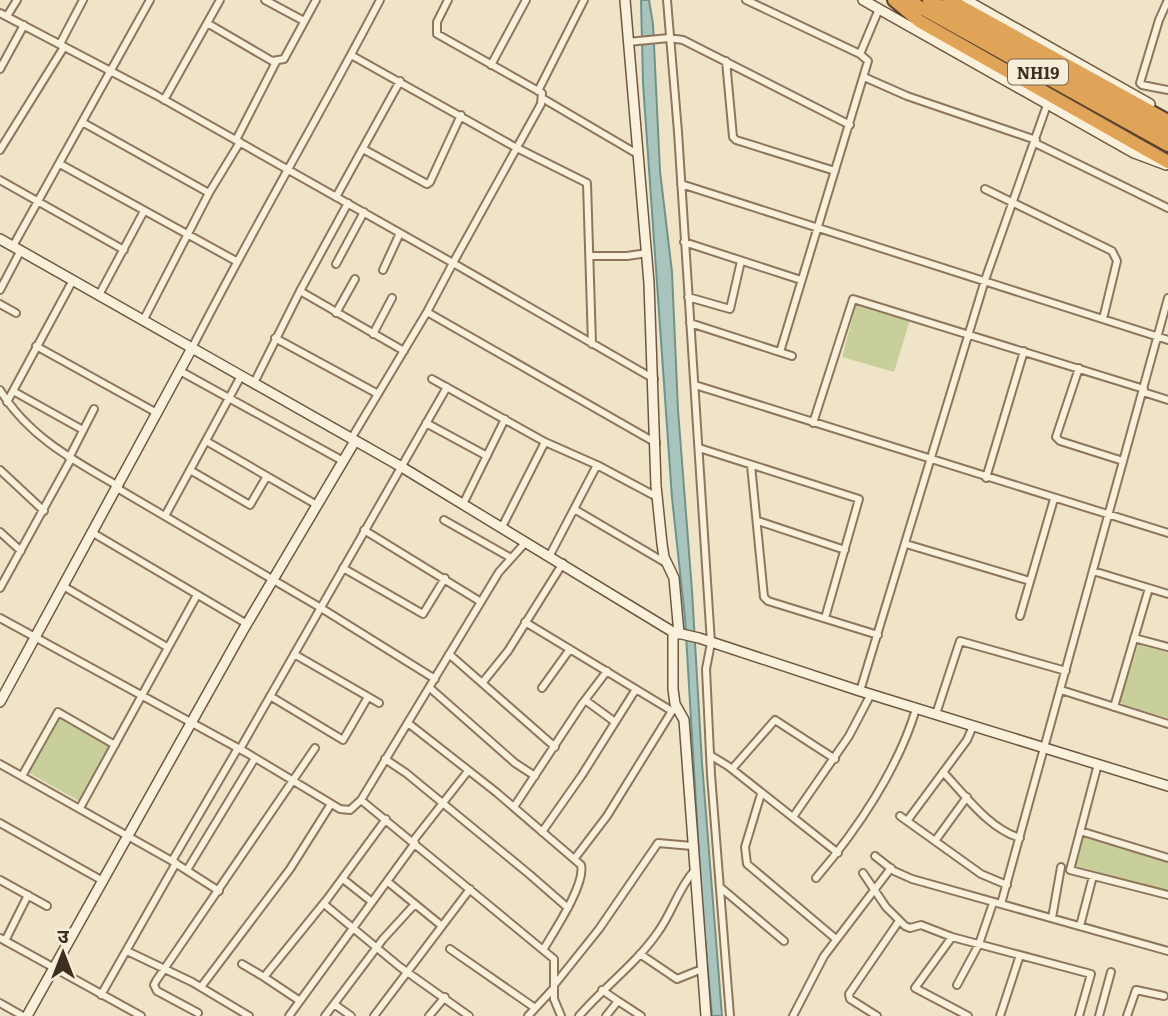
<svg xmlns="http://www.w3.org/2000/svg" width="1168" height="1016" viewBox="0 0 1168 1016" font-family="Literata,'Noto Sans Devanagari',serif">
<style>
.green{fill:#c9cf9b}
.water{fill:#a9c4bc;stroke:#6f938a;stroke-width:2}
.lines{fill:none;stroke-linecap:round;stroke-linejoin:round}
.street-casing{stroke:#8d765c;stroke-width:10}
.secondary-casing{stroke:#6f573f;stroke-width:12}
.highway-casing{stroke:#5b4430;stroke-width:16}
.street{stroke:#faf1dc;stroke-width:6}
.secondary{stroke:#faf1dc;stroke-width:9}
.highway{stroke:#e0a458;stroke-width:12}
.labels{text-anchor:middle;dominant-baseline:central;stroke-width:6;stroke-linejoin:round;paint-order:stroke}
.shield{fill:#f7eed8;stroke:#756857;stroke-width:2}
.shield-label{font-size:16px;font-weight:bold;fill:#3d2e20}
</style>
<rect width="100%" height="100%" fill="#f0e4c8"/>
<path class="green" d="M856,305L910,320L894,372L842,357Z
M1139,643L1168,650V718L1125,706L1120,702Z
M60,718L109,746L79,801L29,773Z
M1082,837L1168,862V892L1076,866V859Z"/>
<path class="water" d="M641,0H649L653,24L660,171L672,272L678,410L692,591L702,763L722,1016H712L702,905L685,618L672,498L643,83Z"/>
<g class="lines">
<defs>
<path id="street" d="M265,0L304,21
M667,0L678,132L711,643L706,669L711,775L730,1016
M746,0L860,54L868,61L780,352
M1168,0L1159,20L1140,83L1142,85L1168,90
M0,13L156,95L453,263L541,104L542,93L437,34V22L448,0
M7,16L17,0
M207,23L272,61L284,59L316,0
M628,42L669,38L683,40L850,125
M60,44L83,0
M860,54L879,9
M351,55L515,147L587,183L592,344
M726,61L733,137L736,140L835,171
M491,65L526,0
M0,69L24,25
M864,77L907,96L1036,140
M538,91L584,0
M542,98L639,155
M164,100L220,0
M82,122L209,193
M236,140L276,62
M1035,143L1168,208
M363,149L427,184L430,182L461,115
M0,150L64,47
M60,164L236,261
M0,180L124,250
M681,184L1168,340
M985,189L1112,251L1117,261L1103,319
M336,197L400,81
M684,242L801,280
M13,246L150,0
M590,256H627L647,253
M336,264L364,212
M383,270L400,233
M0,290L21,250
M300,291L348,203
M99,295L144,211
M688,297L730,309L741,261
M0,304L16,313
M427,312L656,443
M336,313L355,279
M144,319L209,193L240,142
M690,323L792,356
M373,334L392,298
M275,338L378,394
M36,346L157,413
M192,348C252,230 319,117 380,0
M1079,368L1056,437L1060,441L1123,461
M180,371L343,461
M432,379L545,442L597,465L657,497
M254,383L300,291L404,351
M695,385L1168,533
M0,390C28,436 73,460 118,486
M13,391L83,430
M1143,392L1168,400
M7,402L73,280
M426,423L487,456
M813,423L853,299L1144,389
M351,439L427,312L453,263L654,379
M206,441L317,505
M699,448L859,499L825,618
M69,458L94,409
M751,465L764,597L768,601L878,635
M0,470L44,511
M190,470L250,505L267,476
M986,478L1024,351
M117,488L321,608L435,679
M463,504L505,419
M574,509L666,563
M165,516L241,376
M444,520L511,558
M758,521L845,550
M502,527L545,442
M364,530L481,602
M0,532L21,551
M93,533L247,624
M906,544L1030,581
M550,555L597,465
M343,568L423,614L445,578
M1093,571L1168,594
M63,586L167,647
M0,588L71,459
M1020,616L1054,499
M0,618L247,753L340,809L350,810L361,800L499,572L526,542
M525,622L672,711L678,708
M1134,638L1168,647
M294,654L379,703
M449,654L555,747
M483,682L508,651L563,563
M430,688L515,763L535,776
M542,688L570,649
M1061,690L1168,724
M860,691L985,280L1047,105
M270,696L343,740L368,697
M585,700L615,722
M1114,707L1149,588
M936,714L960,641L1066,671
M408,723L496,792L581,865C586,884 553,933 543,950
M240,749L447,387
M710,755L728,766L838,853
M385,759L406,773L529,874L568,908
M0,764L172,861L219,891
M1098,764L1070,870L1168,895
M732,769L775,720L835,759
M943,772C965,795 988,828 1020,838
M22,776L58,712L115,745
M761,794L745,847L747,864L836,939
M361,800L554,959V999L561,1016
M514,807L582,704L607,671
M80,808L197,595
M900,816L981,874L1007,885
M793,817L849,736L871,694
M907,821L967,740L973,726
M0,823L103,881
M1080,831L1168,858
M542,832L582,775L636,689
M413,841L468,771
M935,841L967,797
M875,856L894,871L912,879L1168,951
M575,858L607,816L672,711
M172,861L238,748
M187,870L255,758
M863,873L886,907L905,926L910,928L921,925L952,937L1091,974L1079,1016
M816,878C857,830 898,769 916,709
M343,879L372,902
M0,880L47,906
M388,882L442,926
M720,887L784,941
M324,904L400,967L469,1016
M1001,904L1168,298
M1052,918L1061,867
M1080,926L1093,876
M952,937L915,988L968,1016
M0,938L141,1016
M5,941L28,895
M450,949L535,1008
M127,951L192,982L249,1016
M640,954L677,979L702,969
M242,964L264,977
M555,984L599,929L658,843L692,846
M957,985L979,944L993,903
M201,987L290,869L331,804
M602,990L618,1001L606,1016
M101,995L176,863
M300,1001L264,977L328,898L386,819
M618,1001L641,1016
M0,1003L23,1016
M334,1004L351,1016
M198,1013L157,991L154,985L156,981L315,748
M289,1016L415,843
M325,1016L383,939L415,904
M374,1016L470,889
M429,1016L445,997
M528,1016L554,988
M579,1016C604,987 636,964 658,932C672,913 678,889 694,871
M793,1016L824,956L891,868
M877,1016L850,999L849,994L899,921
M1000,1016L1020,955
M1099,1016L1111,972
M1127,1016L1136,990L1164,996"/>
<path id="secondary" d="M625,0L649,283L656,486L662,544L664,557L674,578L679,634
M863,0L1134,153L1166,165
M966,0L1150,104
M0,239L400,466L673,632L699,638L860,691L1168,786
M673,632V689L675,704L684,720L706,1016
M0,702L192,348
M27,1016L242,632L355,441"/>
<path id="highway" d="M894,0L919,21L1168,162
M907,0L1168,145
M929,0L1168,133
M949,0L1168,121"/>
</defs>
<use href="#street" class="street-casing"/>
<use href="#secondary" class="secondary-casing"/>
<use href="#highway" class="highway-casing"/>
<use href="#street" class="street"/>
<use href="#secondary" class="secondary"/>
<use href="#highway" class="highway"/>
</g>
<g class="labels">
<rect class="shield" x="1008" y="59.5" width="60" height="25" rx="5"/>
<g class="shield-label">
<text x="1038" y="72">NH19</text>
</g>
</g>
<g transform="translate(63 953)" stroke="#f7eed8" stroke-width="5" paint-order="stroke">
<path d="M0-5L12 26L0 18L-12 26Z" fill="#3d2e20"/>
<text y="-10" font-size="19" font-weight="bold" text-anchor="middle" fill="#3d2e20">उ</text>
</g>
</svg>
